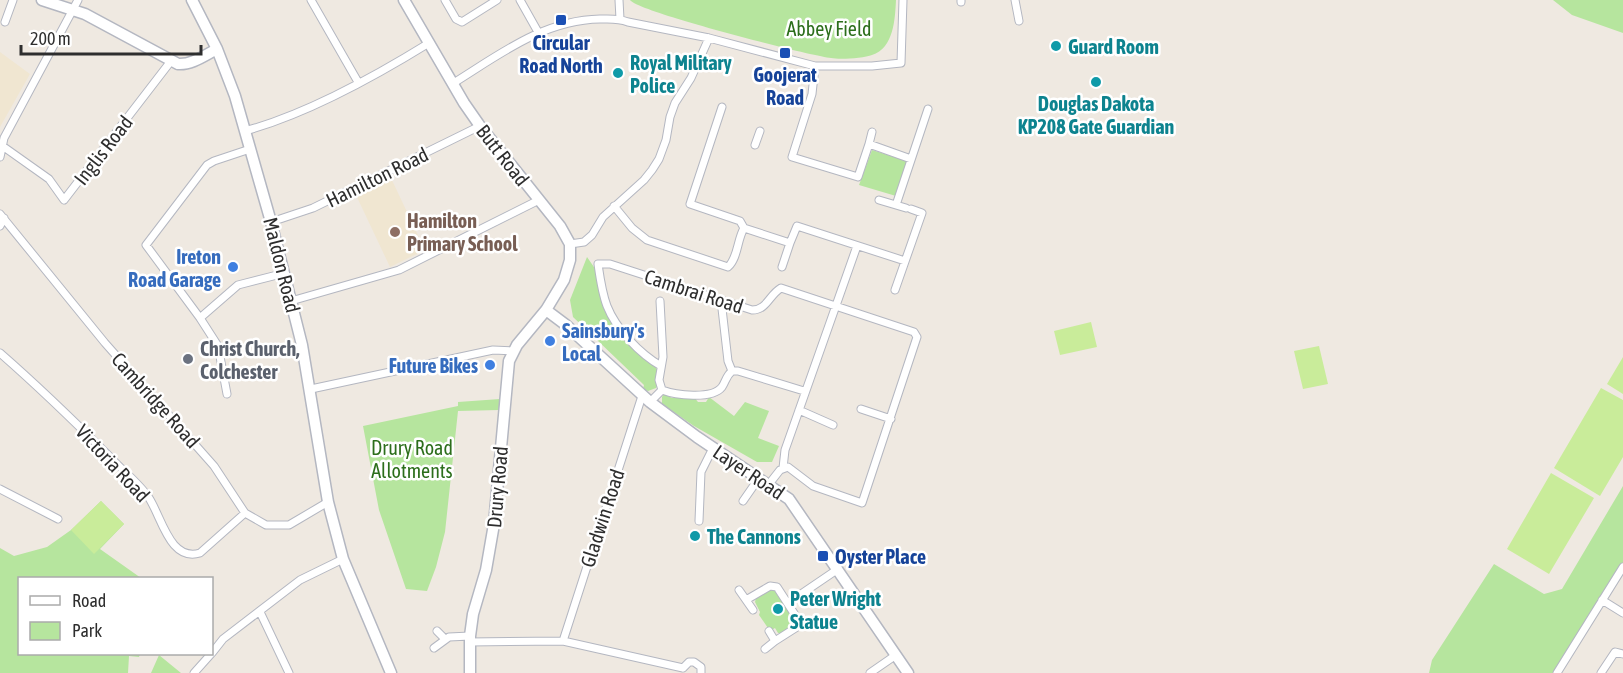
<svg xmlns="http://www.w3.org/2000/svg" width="1623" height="673" viewBox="0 0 1623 673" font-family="'Asap Condensed',sans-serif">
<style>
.education{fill:#f0e6d1}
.green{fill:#b6e59e}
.pitch{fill:#c9ec9a}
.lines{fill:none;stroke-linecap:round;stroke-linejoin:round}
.street-casing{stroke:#b4b7c1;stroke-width:9}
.secondary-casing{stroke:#b4b7c1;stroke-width:13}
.street{stroke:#fff;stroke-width:7}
.secondary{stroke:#fff;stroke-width:10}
.transit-dot{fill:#1a4fb4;stroke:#fff;stroke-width:2}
.culture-dot{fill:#0f9aa8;stroke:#fff;stroke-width:2}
.education-dot{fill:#8d6e63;stroke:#fff;stroke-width:2}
.shop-dot{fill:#3f7fe0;stroke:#fff;stroke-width:2}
.worship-dot{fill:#6b7280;stroke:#fff;stroke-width:2}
.labels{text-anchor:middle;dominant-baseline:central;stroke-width:5;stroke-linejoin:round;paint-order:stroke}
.park-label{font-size:20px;fill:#2c6e1b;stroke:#fff}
.transit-label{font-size:20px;font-weight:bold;fill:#164399;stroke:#fff}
.culture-label{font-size:20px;font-weight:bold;fill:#0d838f;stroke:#fff;text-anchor:start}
.street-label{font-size:20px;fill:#2e2e2e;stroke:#fff}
.education-label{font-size:20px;font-weight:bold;fill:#785e54;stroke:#fff;text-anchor:start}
.shop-label{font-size:20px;font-weight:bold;fill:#366cbe;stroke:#fff;text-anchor:end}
.worship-label{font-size:20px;font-weight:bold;fill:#5b616d;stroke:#fff;text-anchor:start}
</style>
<rect width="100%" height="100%" fill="#efe9e1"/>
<path class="education" d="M0,52L30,74L0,127Z
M390,176L425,250L390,267L355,193Z"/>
<path class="green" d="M630,0H896C895,19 894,48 872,55C864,58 840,60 831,58C808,55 638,12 630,0Z
M1553,0H1623V33L1572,15Z
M872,150L907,161L896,196L859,185Z
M587,257L596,270L604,309L620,334L657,369L659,383L656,388L648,391L643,389L644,385L573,317L570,300Z
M664,394L672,398L694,397L698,402H706L709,397L734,416L745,402L769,411L758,438L779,446L772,462H757L694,426L662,404V397Z
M500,399L499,410L458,411L445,532L436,567L427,591L406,589L379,510L363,426L458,406V402Z
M1623,486V563L1554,673H1429L1432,660L1494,564L1544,594L1562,589Z
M101,501L124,524L100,549L141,578H20V654H140L139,657L129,656L128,673H0V548L14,556L47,547L71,530Z
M769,589H774L778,593L777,595L785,603L776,606V612H780L786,605L792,620L791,627L781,633H778L775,628L770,631L759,615L760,612L755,602L756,598Z
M159,655L181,673H151Z"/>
<path class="pitch" d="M1091,322L1097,347L1060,355L1054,331Z
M1319,346L1328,384L1303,389L1294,351Z
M1623,357V394L1607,384Z
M1601,388L1623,400V457L1600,496L1554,468Z
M1551,473L1594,498L1549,574L1507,549Z
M101,501L124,524L94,554L71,530Z"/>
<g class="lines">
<defs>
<path id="street" d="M311,0L358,82
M445,0L456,19L462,22L497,0
M520,0L538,32
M619,0L620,19
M1015,0L1019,21
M961,2V0
M5,22L13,0
M815,66L812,94L792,157L858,177L869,144L911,159
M452,84C499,55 543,20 600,19C610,19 618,18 628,22L709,38L815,66H872L901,63L903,0
M722,107L690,204L740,221L744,228
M245,131C307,114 374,77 429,43
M869,144L872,132
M1,145L49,179L64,200L171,61
M755,145L760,131
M250,149L214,161L207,165L146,245L200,318L238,285L285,273
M0,157L4,138L78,0
M879,200L906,208
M896,205L928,109
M614,206L632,228L647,240L728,267C738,258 737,240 744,228L790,243L797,226L905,261
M0,214L105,343L214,466L245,513L266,525H289L328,502
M271,222L313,208L480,126
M0,226L4,218
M570,244L584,242L592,235L603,217L644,180L652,170L659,159L666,140L670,117L675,103L691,78L709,38
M782,267L790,243
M895,290L922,213L911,209
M291,301L399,270L539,200
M660,301L663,357L659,380L662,390
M200,318L218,346L227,394
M0,353C39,387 75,422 111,458C123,471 140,484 149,498C162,518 170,562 200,553L245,513
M661,366C640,354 616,329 607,306C602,293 600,278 598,264H610L752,310C767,310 769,295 781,288L914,332L917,337L862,503L813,486L788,467L780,470L769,484
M732,371H738L804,391
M311,389L493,350L513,351
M650,402L662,390C675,395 712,400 722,387C726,381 726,376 732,371L728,361L721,300
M861,409L891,419
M799,410L833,425
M783,468L785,450L857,246
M0,489L58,519
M743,501L759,478
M699,521L701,472L713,448
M739,590L746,600
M1602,600L1623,613
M788,603L838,569
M753,610L746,600L770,586L777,587L799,621L797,627L775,641
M260,612L289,673
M437,631L445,639
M563,641L642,396
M469,642L563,641L683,668
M434,648L449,637L470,636
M765,649L775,641L769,631
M212,653L223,639L300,580L343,559
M683,668L689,662H694L701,667V673
M194,673L211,654
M870,673L896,655
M1557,673L1623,567
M1601,673L1615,652L1623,654"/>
<path id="secondary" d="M42,0L85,14L178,64C192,65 205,55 217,49
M192,0L217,49L235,96L271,222L302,345L328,502L343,559L391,673
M404,0L464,103L480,126L560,226L570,244V260L564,280L546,310L517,345L509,361L494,524L486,570L473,614L470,636V673
M546,310L566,325L650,402L697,437L789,499L908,673"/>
</defs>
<use href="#street" class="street-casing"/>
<use href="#secondary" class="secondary-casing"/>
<use href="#street" class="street"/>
<use href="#secondary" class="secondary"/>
</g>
<g class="transit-dot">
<rect x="555" y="14" width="12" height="12" rx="3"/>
<rect x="779" y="47" width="12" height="12" rx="3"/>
<rect x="817" y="550" width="12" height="12" rx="3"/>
</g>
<g class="culture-dot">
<circle cx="1056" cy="46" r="6"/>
<circle cx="618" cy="73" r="6"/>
<circle cx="1096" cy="82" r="6"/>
<circle cx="695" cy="536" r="6"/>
<circle cx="778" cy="609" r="6"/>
</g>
<circle class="education-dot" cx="395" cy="232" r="6"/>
<g class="shop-dot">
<circle cx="233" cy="267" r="6"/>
<circle cx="550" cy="341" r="6"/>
<circle cx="490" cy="365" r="6"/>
</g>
<circle class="worship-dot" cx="188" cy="359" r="6"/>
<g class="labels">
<g class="park-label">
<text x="829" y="28">Abbey Field</text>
<text x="412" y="447">Drury Road<tspan x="412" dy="23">Allotments</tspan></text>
</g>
<g class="transit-label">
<text x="561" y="42">Circular<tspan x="561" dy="23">Road North</tspan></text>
<text x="785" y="74">Goojerat<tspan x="785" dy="23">Road</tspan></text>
<text x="835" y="556" text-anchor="start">Oyster Place</text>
</g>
<g class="culture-label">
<text x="1068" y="46">Guard Room</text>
<text x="630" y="62">Royal Military<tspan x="630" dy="23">Police</tspan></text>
<text x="1096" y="103" text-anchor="middle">Douglas Dakota<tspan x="1096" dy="23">KP208 Gate Guardian</tspan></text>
<text x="707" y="536">The Cannons</text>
<text x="790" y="598">Peter Wright<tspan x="790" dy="23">Statue</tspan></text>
</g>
<g class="street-label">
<text transform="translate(103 150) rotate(-52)">Inglis Road</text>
<text transform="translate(503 155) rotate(52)">Butt Road</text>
<text transform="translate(377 177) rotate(-26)">Hamilton Road</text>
<text transform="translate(282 265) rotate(76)">Maldon Road</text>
<text transform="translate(694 291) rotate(18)">Cambrai Road</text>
<text transform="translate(156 400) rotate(48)">Cambridge Road</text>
<text transform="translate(113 463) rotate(47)">Victoria Road</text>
<text transform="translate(749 472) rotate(34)">Layer Road</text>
<text transform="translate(497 487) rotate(-85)">Drury Road</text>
<text transform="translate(602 518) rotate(-72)">Gladwin Road</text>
</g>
<g class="education-label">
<text x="407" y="220">Hamilton<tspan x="407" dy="23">Primary School</tspan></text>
</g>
<g class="shop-label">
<text x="221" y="256">Ireton<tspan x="221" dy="23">Road Garage</tspan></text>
<text x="562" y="330" text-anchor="start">Sainsbury's<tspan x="562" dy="23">Local</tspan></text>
<text x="478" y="365">Future Bikes</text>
</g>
<g class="worship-label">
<text x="200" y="348">Christ Church,<tspan x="200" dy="23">Colchester</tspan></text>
</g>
</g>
<rect x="18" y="577" width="195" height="78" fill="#ffffff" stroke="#ababab" stroke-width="1.5"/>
<rect x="30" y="596" width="30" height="9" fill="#ffffff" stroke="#ababab" stroke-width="1.5"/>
<text x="72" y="607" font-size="18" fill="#2e2e2e">Road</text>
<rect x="30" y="622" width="30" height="18" fill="#b6e59e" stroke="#ababab" stroke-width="1.5"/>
<text x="72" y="637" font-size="18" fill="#2e2e2e">Park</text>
<path d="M21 45v9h180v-9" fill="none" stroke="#2e2e2e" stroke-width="3"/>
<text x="30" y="45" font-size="18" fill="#2e2e2e" stroke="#ffffff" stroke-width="4.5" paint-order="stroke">200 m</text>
</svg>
